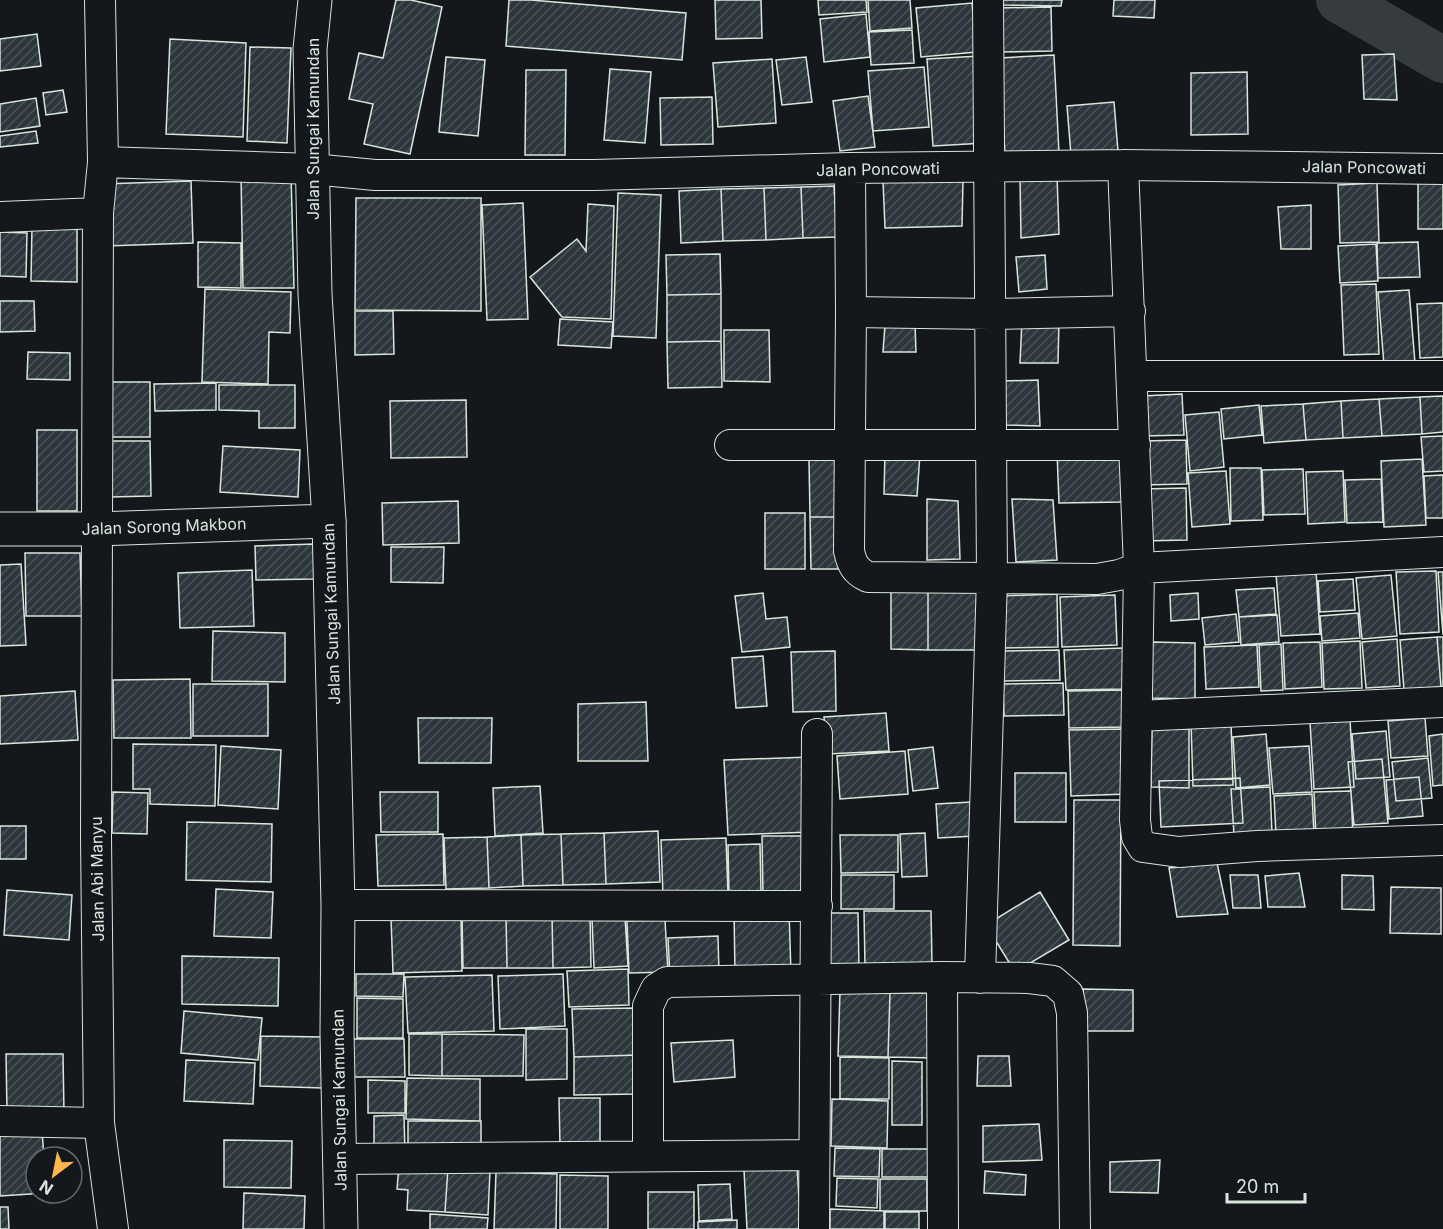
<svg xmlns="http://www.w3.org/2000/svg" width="1443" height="1229" viewBox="0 0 1443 1229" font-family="Inter,sans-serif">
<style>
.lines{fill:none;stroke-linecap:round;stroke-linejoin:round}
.river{stroke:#363b3e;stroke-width:46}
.building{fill:url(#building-hatch);stroke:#d8e6dc;stroke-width:1.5}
.minor-casing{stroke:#d8e6dc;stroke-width:32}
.major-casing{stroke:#d8e6dc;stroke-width:35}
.highway-casing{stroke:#d8e6dc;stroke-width:35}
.minor{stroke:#14181c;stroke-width:30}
.major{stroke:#14181c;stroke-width:33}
.highway{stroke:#14181c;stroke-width:33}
.labels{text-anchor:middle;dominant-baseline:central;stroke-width:4.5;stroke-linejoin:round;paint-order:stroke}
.street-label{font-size:16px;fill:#d8e6dc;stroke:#14181c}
</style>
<defs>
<pattern id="building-hatch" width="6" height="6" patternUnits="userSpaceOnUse" patternTransform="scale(1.5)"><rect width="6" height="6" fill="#2c363c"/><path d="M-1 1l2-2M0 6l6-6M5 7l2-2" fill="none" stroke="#4a5358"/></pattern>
</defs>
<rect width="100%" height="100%" fill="#14181c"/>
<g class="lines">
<path class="river" d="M1339,0L1443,60"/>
</g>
<path class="building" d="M396,0H411L442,7L410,154L364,144L373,104L349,99L359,53L383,58Z
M509,0H531L686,13L682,60L506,46Z
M715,0H761L762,38L716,39Z
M818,0H866L867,12L819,15Z
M868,0H910L912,28L870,31Z
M995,0H1062L1061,6L995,5Z
M1114,0H1155L1154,18L1113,16Z
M972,3L977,52L921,57L916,8Z
M1051,7L1052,51L999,52L998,8Z
M866,14L870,57L824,62L820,19Z
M912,30L914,63L871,65L869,32Z
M37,34L41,66L0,71V39Z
M170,39L246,43L243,137L166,134Z
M250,47L291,48L287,143L247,141Z
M1394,54L1397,100L1364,99L1362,55Z
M1054,55L1059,153L1005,156L1000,58Z
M979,56L985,143L933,146L927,59Z
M446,57L485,60L478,136L439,132Z
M806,57L812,102L782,105L776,60Z
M772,59L776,123L718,127L713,63Z
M924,67L929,127L873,131L868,71Z
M610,69L651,72L645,143L604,140Z
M526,70H566L565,155H525Z
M1247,72L1248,134L1191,135V73Z
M63,90L67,112L46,115L43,93Z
M868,96L875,147L840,151L833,101Z
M712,97L713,144L661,145L660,98Z
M36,98L40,126L0,132V104Z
M1114,102L1118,151L1071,155L1067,106Z
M36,131L38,143L0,147V136Z
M291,174L294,288H243L241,175Z
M1057,175L1059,234L1021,238L1020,179Z
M1418,179H1443V229H1418Z
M191,181L193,243L106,246L103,184Z
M883,181H963L962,226L885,228Z
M1377,183L1379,242L1340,243L1338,185Z
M834,186L837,237L803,238L801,187Z
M801,187L803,238L766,240L764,188Z
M764,188L766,240L723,241L721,189Z
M721,189L723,241L681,243L679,191Z
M618,193L661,195L656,338L613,336Z
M356,198H481V311L355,310Z
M523,203L528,319L487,320L482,205Z
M588,204L614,206L611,319L562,317L530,277L577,239L586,251Z
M1311,205V249H1281L1278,207Z
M32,226L77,227V282L31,281Z
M0,232L27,233L26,277L0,276Z
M198,242L241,243V288L198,287Z
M1418,242L1420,277L1378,278L1377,243Z
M1376,244L1378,281L1340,283L1338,246Z
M720,254L721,294L667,295L666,255Z
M1045,255L1047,289L1019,292L1016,257Z
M1376,284L1379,354L1344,355L1341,285Z
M205,289L291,292L290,333L269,332L268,384L202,382Z
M1409,290L1415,363L1384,365L1378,292Z
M721,294V341L667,342V295Z
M0,301H34L35,331L0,332Z
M1443,303V357L1420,358L1417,304Z
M355,311H393L394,354L355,355Z
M560,319L613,322L611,348L558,345Z
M1022,320H1059L1058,363H1020Z
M915,324L916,352H883L885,325Z
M724,330H769L770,382L724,381Z
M721,341L722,387L668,388L667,342Z
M28,352L70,353V380L27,379Z
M1038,380L1040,426L1006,425L1003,381Z
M105,382H150V437H106Z
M216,383V410L155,411L154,384Z
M219,385H295V428H259V411L219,410Z
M1182,394L1184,435L1144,436L1142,396Z
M1443,396V432L1422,434L1420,397Z
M1420,397L1422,434L1382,436L1379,399Z
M1379,399L1382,436L1343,438L1341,401Z
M466,400L467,457L391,458L390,401Z
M1341,401L1343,438L1306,440L1303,404Z
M1303,404L1306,440L1264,443L1261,406Z
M1259,405L1262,435L1224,439L1221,409Z
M1219,412L1224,467L1190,471L1185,415Z
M37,430H77V511H37Z
M1443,436V471L1424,472L1421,437Z
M1186,440L1187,484L1143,485L1142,441Z
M110,441H150L151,496L110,497Z
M223,446L300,450L298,497L220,492Z
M885,452L920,454L917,496L884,494Z
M1057,452L1128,455L1123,502L1059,503Z
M842,459L843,517H810L809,460Z
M1422,459L1426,525L1384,527L1381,461Z
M1230,468H1261L1263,520L1231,521Z
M1303,469L1305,514L1264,515L1262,470Z
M1226,471L1230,524L1192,527L1188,473Z
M1343,471L1345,522L1308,524L1306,472Z
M1443,475V518H1426L1424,476Z
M1381,479L1383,522L1347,523L1345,480Z
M1186,488L1187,540L1142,541L1141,489Z
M927,499L958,501L960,559L927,560Z
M1012,499L1053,500L1057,560L1016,562Z
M458,501L459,543L383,545L382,503Z
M765,513H805V569H765Z
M810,517H843L844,569H811Z
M314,544V579L256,580L255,546Z
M391,547H444L443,583L391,582Z
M25,553H80L82,616H26Z
M21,564L26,645L0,646V565Z
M252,570L254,626L180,628L178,573Z
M1316,571L1320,634L1281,636L1276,574Z
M1436,571L1439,632L1400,634L1396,572Z
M1438,572H1443V635Z
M1391,575L1397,636L1362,639L1356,578Z
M1353,579L1355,610L1320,612L1318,581Z
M891,585H928V650L891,649Z
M928,585H985V650H928Z
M1274,588L1276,614L1239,617L1236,590Z
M763,593L766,619L787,617L790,647L742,652L735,596Z
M1198,593L1199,619L1171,621L1170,595Z
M1057,594L1058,647L1001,648L1000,596Z
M1115,595L1117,645L1062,647L1060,597Z
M1358,613L1360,638L1322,641L1320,616Z
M1236,614L1239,642L1205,645L1202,618Z
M1277,615L1279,642L1241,645L1239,617Z
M213,631L285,633V682L212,681Z
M1437,637H1443V687H1441Z
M1437,637L1441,687L1404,690L1400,640Z
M1397,639L1400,686L1366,688L1362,642Z
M1360,641L1362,688L1324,689L1322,643Z
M1152,642L1195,643V699L1152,698Z
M1320,642L1322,687L1285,689L1283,643Z
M1281,644L1283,690L1261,691L1259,645Z
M1257,645L1259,687L1206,689L1204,647Z
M1123,648L1125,689L1066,690L1064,650Z
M1059,650L1060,680L1004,681L1003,651Z
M835,651L836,711L793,712L791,652Z
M763,656L767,706L736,708L732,658Z
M190,679L191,738H114L113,680Z
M1063,683L1064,715L1004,716L1003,684Z
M193,684H268V736H193Z
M1125,690L1126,727L1069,728L1068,691Z
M75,691L78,740L0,744V696Z
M646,702L648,761H578V704Z
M886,713L889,751L827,754L824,717Z
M418,718H492L491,763H419Z
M1425,718L1428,756L1391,758L1388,721Z
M1350,720L1354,787L1314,789L1310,722Z
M1231,722L1233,785L1193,786L1191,723Z
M1152,728L1189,729V788L1151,787Z
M1125,729L1127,794L1071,796L1069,730Z
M1386,731L1390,777L1356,779L1352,734Z
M1266,734L1270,785L1236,788L1233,737Z
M1443,734V785L1433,786L1429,736Z
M133,744L216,745L215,806L150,804V789H133Z
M221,746L281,750L278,809L218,805Z
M1309,746L1312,792L1273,794L1269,748Z
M933,747L938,788L913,791L908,750Z
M905,751L908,794L840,799L837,756Z
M809,757L813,832L728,835L724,760Z
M1428,758L1432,798L1396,801L1392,762Z
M1382,759L1388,823L1354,825L1348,762Z
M1015,773H1066V822H1015Z
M1419,777L1423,816L1389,819L1386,780Z
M1240,778L1243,823L1161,827L1159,781Z
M540,786L543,833L495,836L493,788Z
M1270,787L1272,833L1234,835L1231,789Z
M1351,791L1353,837L1316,838L1314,792Z
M113,792L148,793L147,834L112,833Z
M380,792H438V832H381Z
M1312,794L1314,834L1276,835L1274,796Z
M1074,800H1121L1120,946L1073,945Z
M972,802L975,836L938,838L936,804Z
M187,822L272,824L271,882L186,880Z
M0,826H26V859H0Z
M658,831L660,882L606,884L604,833Z
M604,833L606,884L563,885L561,834Z
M925,833L927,876L902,877L900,834Z
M443,834L444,885L378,886L376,835Z
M561,834L563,885L523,886L521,835Z
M521,835L523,886L489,888L487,837Z
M840,835H898V872L841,873Z
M762,836H814L815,895H763Z
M487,837L489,888L446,889L444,838Z
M726,838L728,894L663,896L661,840Z
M760,844L761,893L729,894L728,845Z
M1217,863L1228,914L1177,917L1169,868Z
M1299,873L1305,907H1268L1265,876Z
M841,875H894V909H841Z
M1230,875H1258L1261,908H1233Z
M1342,875L1373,876L1374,910L1342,909Z
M1391,887L1441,888V934L1390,933Z
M216,889L273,892L271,938L214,936Z
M7,890L72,895L69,940L4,935Z
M1040,892L1069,940L1015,972L986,925Z
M789,910L791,973L735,974L734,911Z
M864,911H931L932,965L865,966Z
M824,913H858L859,969H824Z
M552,914H590L591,967L553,968Z
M552,914L553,968H507L506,915Z
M462,915H506L507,968H463Z
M461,916L462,971L393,973L391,918Z
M625,917L628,966L594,968L592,918Z
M665,920L668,972L629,973L627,921Z
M718,936L719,975L670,977L668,938Z
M182,956L279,958L278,1006L182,1004Z
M628,969L629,1005L569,1007L567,971Z
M356,974H404L403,997L356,996Z
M563,974L565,1026L500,1029L498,976Z
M492,975L494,1031L408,1033L405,977Z
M1083,989L1133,990V1031H1082Z
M840,991L890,993L888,1057L838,1056Z
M890,993H934L933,1058L888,1057Z
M357,998L403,999V1038H357Z
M636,1008L638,1055L574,1057L572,1009Z
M184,1011L262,1018L258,1060L181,1053Z
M526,1029H567V1079L526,1080Z
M409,1034H442V1076L409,1075Z
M442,1034L524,1035L523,1076H442Z
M261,1036L325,1037L323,1088L260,1086Z
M350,1039H404L405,1077H351Z
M733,1040L735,1077L674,1082L671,1043Z
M6,1054H63L64,1113H7Z
M638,1055V1094L574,1095V1057Z
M978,1056H1009L1011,1086H977Z
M840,1057L889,1058V1099H840Z
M186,1060L255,1063L253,1104L184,1101Z
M892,1061L922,1062V1125H892Z
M407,1078L480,1079V1121L406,1119Z
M368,1080L405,1081V1113H368Z
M559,1098H600V1145L560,1146Z
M832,1099L888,1101L887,1148L831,1146Z
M404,1115L405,1154H374V1116Z
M408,1121H481V1155L408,1154Z
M1039,1124L1042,1160L983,1162V1126Z
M42,1131L44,1157H36V1193H46L0,1196V1134Z
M224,1140L292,1141L291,1188L224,1187Z
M835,1148L880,1149L879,1177L834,1176Z
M882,1149H928V1177H882Z
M1160,1160L1158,1193L1110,1192V1162Z
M399,1165L448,1168L445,1212L407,1210L408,1190L397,1189Z
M797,1167L801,1229H747L744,1170Z
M448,1168L490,1171L488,1215L445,1212Z
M985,1171L1026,1175L1025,1195L984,1193Z
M496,1172L557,1174L556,1229H494Z
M560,1175L608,1176V1229H560Z
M837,1178L878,1179L877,1208L836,1206Z
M880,1179H927V1211H880Z
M730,1184L732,1219L699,1221L698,1185Z
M648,1192H694V1229H648Z
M244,1193L305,1196L304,1229H243Z
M0,1207H8L9,1229H0Z
M830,1209L884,1211V1229H830Z
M885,1212H919V1229H885Z
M430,1214L488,1218L487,1229H430Z
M737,1220V1229H698V1222Z"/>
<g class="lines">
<defs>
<path id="minor" d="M100,0L103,162L98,213L96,836L99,1123L113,1229
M103,162L312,169L375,175H594L850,168L1123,165L1443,169
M1123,165L1139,568L1135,820L1137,837L1143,847L1179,852L1257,846L1443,840
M850,168L851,312L849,551C852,564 855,571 868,577L1097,579L1119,575L1139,568L1443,552
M0,217L98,213
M851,312L990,314L1130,311
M1133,376H1443
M730,445H1135
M1138,716L1442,702
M338,905L817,906
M942,977L943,1229
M980,978L992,577L988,0
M0,1121L99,1123
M648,1155V1006L656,989L667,982L942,977L1029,978L1053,981L1068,994L1072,1013L1075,1229
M340,1159L813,1155
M814,1229L817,734"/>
<path id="major" d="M329,521L338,905L337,1033L341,1229"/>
<path id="highway" d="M0,529H96L329,521L315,294L310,49L315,0"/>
</defs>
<use href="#minor" class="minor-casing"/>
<use href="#major" class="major-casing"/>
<use href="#highway" class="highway-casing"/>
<use href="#minor" class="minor"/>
<use href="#major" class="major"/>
<use href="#highway" class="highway"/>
</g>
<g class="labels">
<g class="street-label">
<text transform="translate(313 129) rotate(-90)">Jalan Sungai Kamundan</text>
<text transform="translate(1364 167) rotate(1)">Jalan Poncowati</text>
<text transform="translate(878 169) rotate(-1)">Jalan Poncowati</text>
<text transform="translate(164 526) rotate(-2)">Jalan Sorong Makbon</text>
<text transform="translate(331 614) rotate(-92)">Jalan Sungai Kamundan</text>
<text transform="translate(97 879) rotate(-91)">Jalan Abi Manyu</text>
<text transform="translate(339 1100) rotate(-91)">Jalan Sungai Kamundan</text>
</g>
</g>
<g transform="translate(54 1175) rotate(212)"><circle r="28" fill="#14181c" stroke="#626a69" stroke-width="1.5"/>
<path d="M0-4.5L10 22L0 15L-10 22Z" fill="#ffb74d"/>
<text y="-9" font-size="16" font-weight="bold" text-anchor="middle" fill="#d8e6dc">N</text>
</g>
<path d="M1227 1193v9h78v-9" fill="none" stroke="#d8e6dc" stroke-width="3"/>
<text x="1236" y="1193" font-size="18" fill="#d8e6dc" stroke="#14181c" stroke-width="4.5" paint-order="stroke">20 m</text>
</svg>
